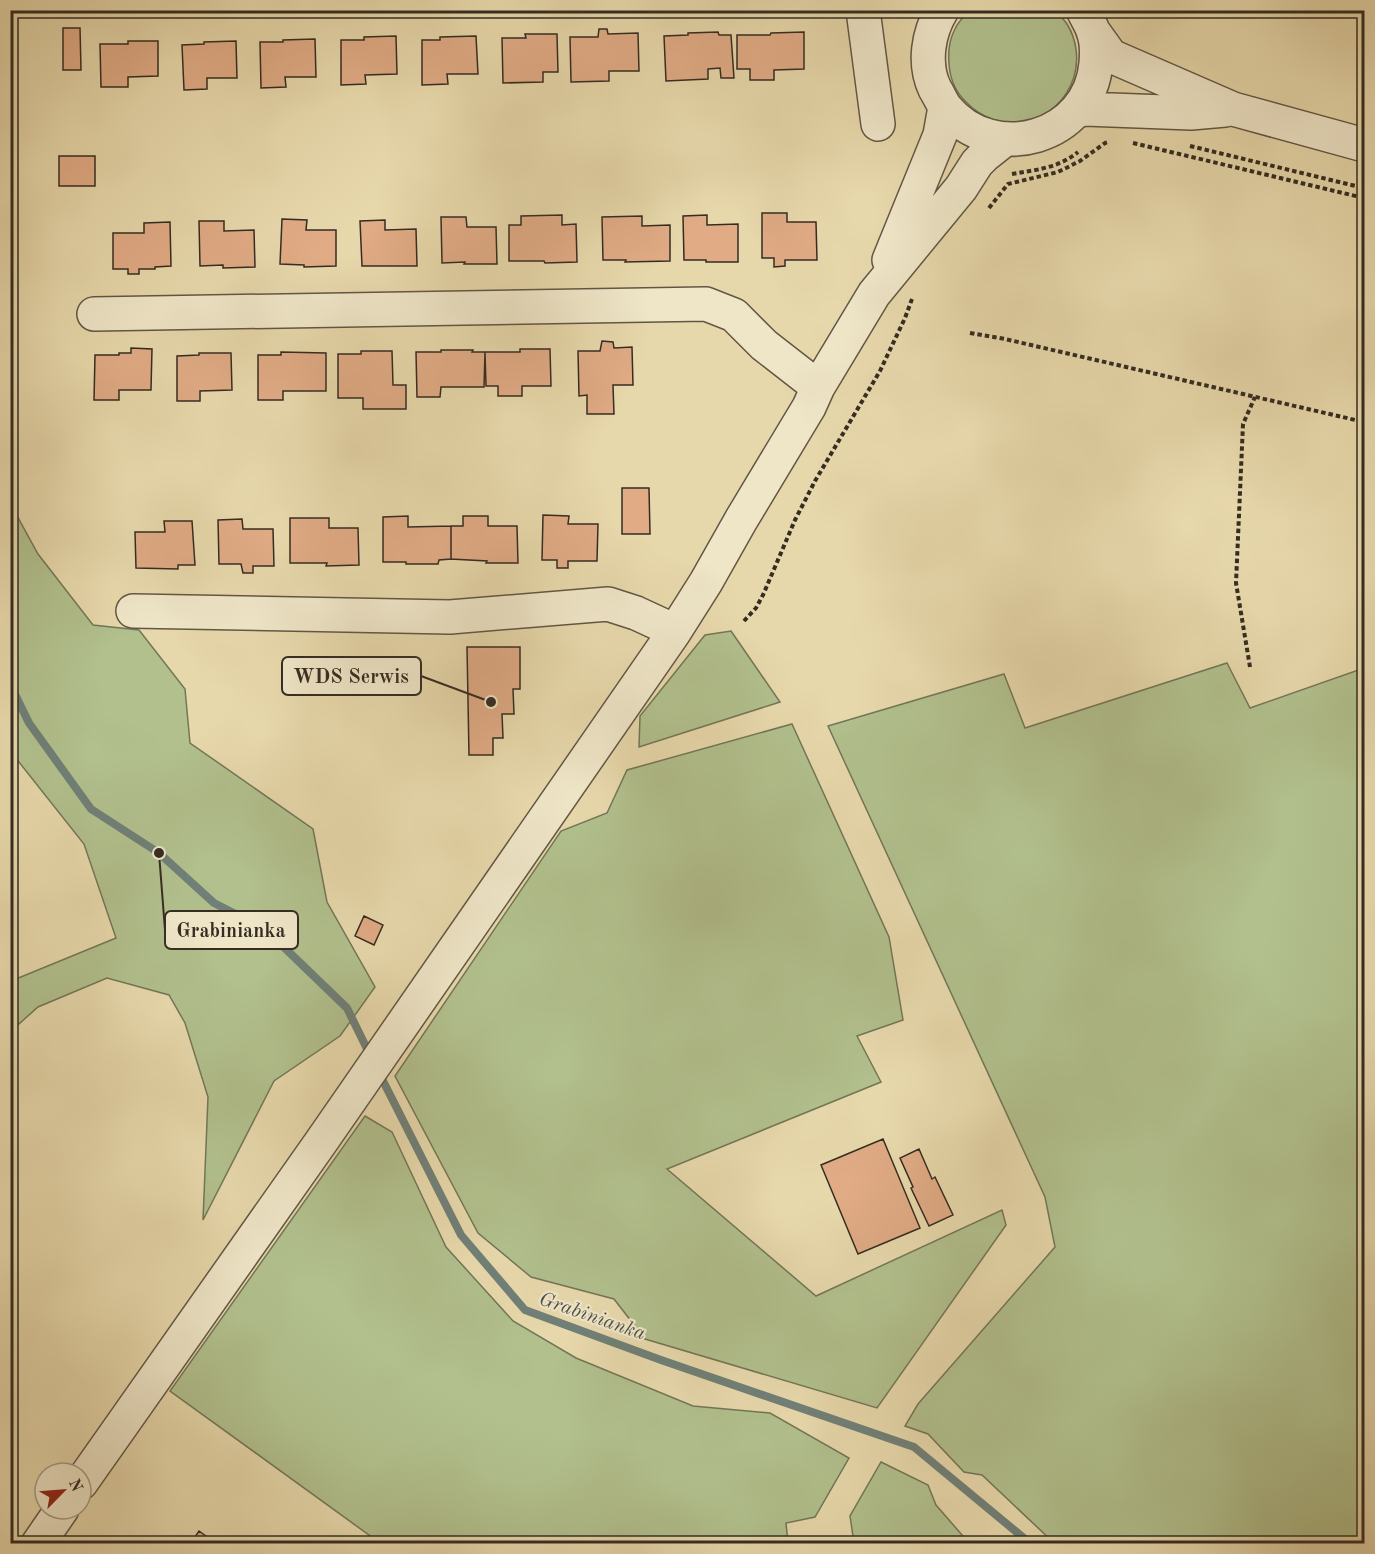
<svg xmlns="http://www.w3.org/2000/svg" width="1375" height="1554" viewBox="0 0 1375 1554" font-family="'Old Standard TT',serif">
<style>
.green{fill:#b1c08d;stroke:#737658;stroke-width:1.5}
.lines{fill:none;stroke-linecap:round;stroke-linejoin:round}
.stream{stroke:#708078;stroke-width:8}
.building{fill:#e0ab85;stroke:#352c22;stroke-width:1.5}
.minor-casing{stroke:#625744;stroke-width:36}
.path{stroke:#352c22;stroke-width:4;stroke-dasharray:4.5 3;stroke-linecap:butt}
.minor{stroke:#efe6c8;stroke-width:33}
.labels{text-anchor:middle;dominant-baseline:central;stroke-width:4.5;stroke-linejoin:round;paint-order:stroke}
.water-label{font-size:20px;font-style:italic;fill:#4e4f46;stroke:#efe6c8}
.leader{fill:none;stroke:#352c22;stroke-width:2}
.callout-dot{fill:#352c22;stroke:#efe6c8;stroke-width:2}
.callout{fill:#efe6c8;stroke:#352c22;stroke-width:2}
.callout-label{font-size:20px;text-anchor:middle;font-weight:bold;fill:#352c22}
</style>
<rect width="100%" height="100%" fill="#e7d8ab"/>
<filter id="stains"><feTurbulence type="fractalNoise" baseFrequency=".00333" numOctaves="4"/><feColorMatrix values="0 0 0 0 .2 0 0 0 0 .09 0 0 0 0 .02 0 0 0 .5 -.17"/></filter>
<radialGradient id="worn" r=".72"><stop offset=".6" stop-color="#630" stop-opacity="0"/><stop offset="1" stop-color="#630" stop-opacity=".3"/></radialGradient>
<path class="green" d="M969,11H1055C1059,15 1064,19 1067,24C1077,40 1079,60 1074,77C1058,126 999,138 965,101C955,91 950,78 949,64C948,52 949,40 955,29C958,22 964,16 969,11Z
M10,503L38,554L93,625L139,630L185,689L190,743L313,829L327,902L375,987L340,1036L274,1081L203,1220L208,1097L185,1023L169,995L107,978L38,1007L11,1031V981L116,938L84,844L11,752Z
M731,631L780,702L639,747L640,716L705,635Z
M1227,663L1250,708L1364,668V1543H1054L982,1475L964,1472L928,1434L905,1426L918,1404L1055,1247L1045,1197L828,726L1004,674L1025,728Z
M792,724L889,937L903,1020L857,1036L881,1082L667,1169L816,1296L1002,1210L1006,1225L877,1408L645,1339L614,1299L531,1277L478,1233L395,1076L561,831L607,813L627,770Z
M365,1116L392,1132L446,1247L513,1321L576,1358L693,1406L770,1413L849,1458L815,1517L786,1523L788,1543H380L170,1391Z
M881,1462L928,1485L936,1505L969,1543H854L850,1516Z"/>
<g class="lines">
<path class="stream" d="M10,684L29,723L91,809L159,853L214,903L265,929L347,1008L371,1057
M378,1071L461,1235L525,1310L661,1360L914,1447L1031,1544"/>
</g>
<path class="building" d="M63,28H80L81,70H63Z
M599,29H607L608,34L638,33L639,71H609V81L571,82L570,37H598Z
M718,32L719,35H731L734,78H721L720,68L708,69V79L666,81L664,36L688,35V33Z
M804,32V69L774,70V80H750V69H737V35H770L771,33Z
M525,34H557L558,72H543V82L503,83L502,38H526Z
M396,36L397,74L365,75L366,84L341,85V40H364V37Z
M476,36L478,74H447L448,84L422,85V40H440V37Z
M315,39L316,77H285L286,87L261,88L260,42H283V40Z
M128,41H158V76L128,77V87H101L100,44H128Z
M236,41L237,78H207V89L184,90L182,45L204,44V42Z
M59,156H95V186H59Z
M762,213H787V222H816L817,260H785V266L774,267V258H762Z
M562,215V225L576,224L577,262L545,263L544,261H509V225H521V216Z
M707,215V225L738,224V262H706V260H684L683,216Z
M642,216V226L670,225V261L625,262L626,260H603L602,217Z
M441,217H466L467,227H496L497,264H464L465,262L442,263Z
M282,219L307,220L306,230H336V266L304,267V265L280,264Z
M385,220V230L416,229L417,266H362L360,221Z
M199,221H224V231L254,230L255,267L223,268V265L200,266Z
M170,222L171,266L155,267V269H139V274H128V269H113V233H144V223Z
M602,341L613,342L614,348L632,347L633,385H613L614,414H587V395L579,396L578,351H600Z
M131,348L152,349L151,390H119V400H94L95,355H119V353H131Z
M520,349H550L551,386H522V396H498V386H486L485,352H520Z
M441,350H473L472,352H485L484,387H441L440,397H417L416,352H441Z
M361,351H392L393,385H406V409H363V398H338V354H361Z
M281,352L326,353V391H283V400H258V355H281Z
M199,353H231L232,390L200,391V401H177V356L199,355Z
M622,488H649L650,534H622Z
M543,515L569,516L568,524H598L597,561H568V568H557V560H542Z
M408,516V527L451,526V559L439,560L438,564H406V562H383V517Z
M463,516H488V526H517L518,563H486L487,561L451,559V526H463Z
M290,518H329V528H358L359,565L326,566L327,563H290Z
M242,519L243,529H273L274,566H253V573H243L241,564H219L218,520Z
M164,521H192L195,565H178V569L136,568L135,532H165Z
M467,647H520V689H513L514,714H502L503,738H493V755H469Z
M364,916L383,925L374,945L355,936Z
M883,1139L920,1228L858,1254L821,1165Z
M919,1149L932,1179L935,1177L953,1215L929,1226L911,1188L913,1187L900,1158Z
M199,1531L217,1544H185L188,1541L193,1540Z"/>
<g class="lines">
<defs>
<path id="minor" d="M863,10L878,124
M942,10C928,33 923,64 935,89C939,95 942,103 946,108C994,166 1090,138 1096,63C1097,52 1097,41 1093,31C1091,24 1086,17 1083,10
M1093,31L1111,56L1233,109L1364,145
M1077,111L1085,109L1191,113L1225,110
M889,260L940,135L945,107
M94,314L706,304L734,315L764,345L818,387
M133,611L450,617L608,604L636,613L675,631
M81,1483L321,1142L675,631L706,582L741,520L809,407L818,387L874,294L961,188L977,163L985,155L1004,140
M38,1544L62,1509"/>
</defs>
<use href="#minor" class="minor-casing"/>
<path class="path" d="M1133,143L1364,198
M1190,146L1364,188
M1012,174C1035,170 1059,168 1078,152
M989,208L1008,184L1058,172L1080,161L1105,143L1108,142
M970,333L1005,339L1364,422
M744,621L756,608L763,595L795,520L815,481L880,371L905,318L912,299
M1250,667L1236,583L1243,424L1255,397"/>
<use href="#minor" class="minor"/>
</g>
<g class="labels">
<g class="water-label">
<text transform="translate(592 1317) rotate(19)">Grabinianka</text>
</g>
</g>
<path class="leader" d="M491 702L421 676M159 853L165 930"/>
<g class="callout-dot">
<circle cx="491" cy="702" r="6"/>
<circle cx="159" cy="853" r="6"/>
</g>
<g class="callout">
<rect x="282" y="657" width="139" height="38" rx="6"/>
<rect x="165" y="911" width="133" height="38" rx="6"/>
</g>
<g class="callout-label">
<text x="351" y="683">WDS Serwis</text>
<text x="231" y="937">Grabinianka</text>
</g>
<rect width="1375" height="1554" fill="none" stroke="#e7d8ab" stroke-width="36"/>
<rect x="12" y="12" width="1351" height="1530" fill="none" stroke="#352c22" stroke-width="3"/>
<rect x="18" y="18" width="1339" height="1518" fill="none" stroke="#352c22" stroke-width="1.5"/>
<g transform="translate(63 1491) rotate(65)"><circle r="28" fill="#efe6c8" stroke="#a59c86" stroke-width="1.5"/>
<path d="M0-4.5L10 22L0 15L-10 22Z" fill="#8f2418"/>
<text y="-9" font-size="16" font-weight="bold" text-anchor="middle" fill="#352c22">N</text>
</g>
<rect width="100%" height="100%" filter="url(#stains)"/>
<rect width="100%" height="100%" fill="url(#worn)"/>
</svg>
